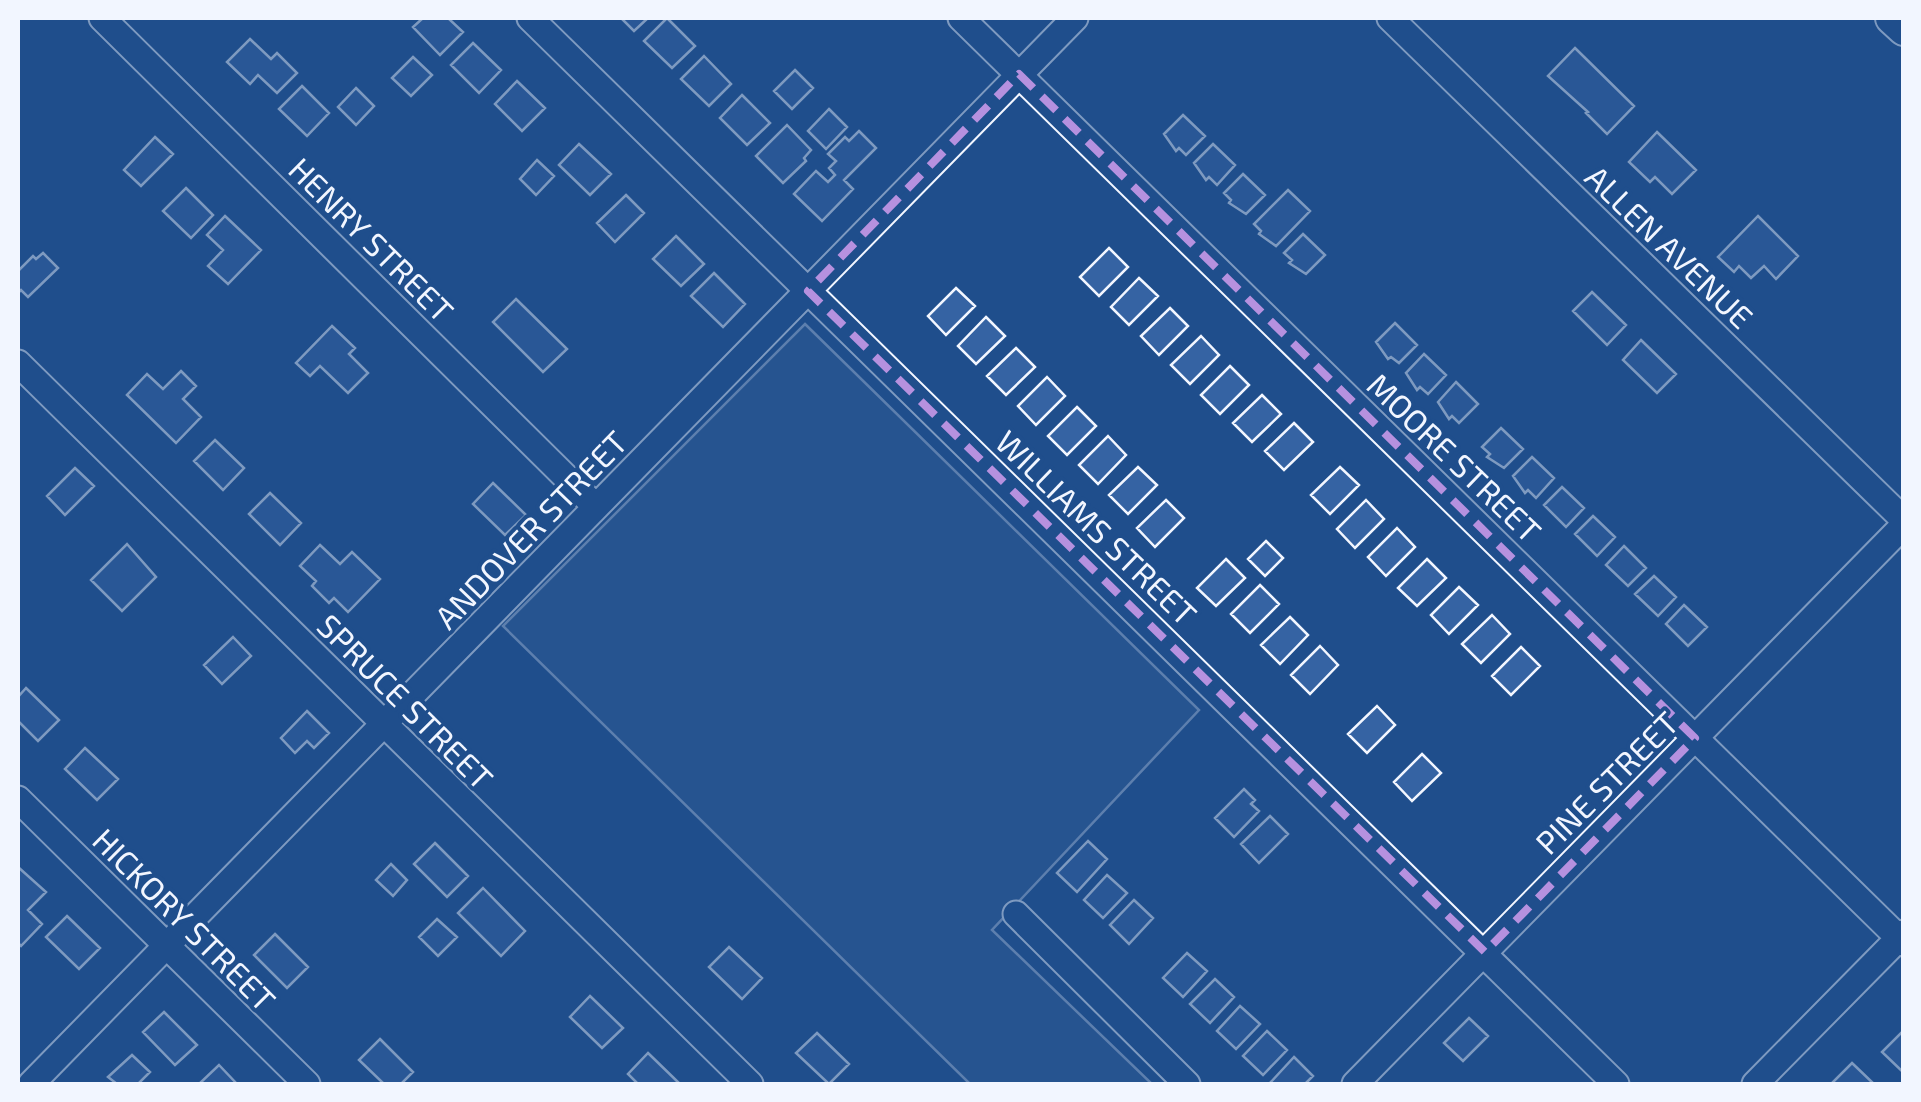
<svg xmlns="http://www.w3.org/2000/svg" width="1921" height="1102" viewBox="0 0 1921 1102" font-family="'Exo 2',sans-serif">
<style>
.green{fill:#305b95;stroke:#a8bbd7;stroke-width:2.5}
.building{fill:#3563a3;stroke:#f2f6ff;stroke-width:2.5}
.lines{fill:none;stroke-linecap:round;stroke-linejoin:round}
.minor-casing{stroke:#f2f6ff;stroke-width:29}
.major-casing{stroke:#f2f6ff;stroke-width:36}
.minor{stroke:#1f4e8c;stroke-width:25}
.major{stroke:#1f4e8c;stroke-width:32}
.marked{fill:none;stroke:#b691df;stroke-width:8;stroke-dasharray:20 12;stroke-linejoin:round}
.labels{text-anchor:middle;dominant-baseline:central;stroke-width:8;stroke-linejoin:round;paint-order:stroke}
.street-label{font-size:32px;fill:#f2f6ff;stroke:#1f4e8c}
</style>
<rect width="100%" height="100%" fill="#1f4e8c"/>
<path class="green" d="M805,324L1199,710L992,930L1152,1084H970L503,626Z"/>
<path class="building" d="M423,18H448L463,32L440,55L413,27Z
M621,18H648L634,31Z
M667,18L695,46L672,68L644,41Z
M250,39L271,59L277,53L297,73L277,93L258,75L250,84L227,62Z
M473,43L501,70L479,93L451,65Z
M1575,48L1634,106L1607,134L1586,113L1588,112L1548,76Z
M704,56L731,84L709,106L681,79Z
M413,57L432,75L411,96L392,78Z
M795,70L813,88L792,109L774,91Z
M517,81L545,108L522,131L495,104Z
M302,86L329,113L307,136L279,109Z
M356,88L374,106L356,125L338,107Z
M742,95L770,123L747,145L720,118Z
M829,109L847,127L826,149L808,131Z
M1183,115L1205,136L1186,155L1179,148L1176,151L1164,134Z
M787,125L811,150L804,158L806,161L783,183L756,156Z
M859,131L876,148L844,180L853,189L822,221L794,194L816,171L828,182L835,175L829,168L836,161L828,154L845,137L849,141Z
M1657,132L1696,170L1672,194L1655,177L1650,182L1629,162Z
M155,137L173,154L141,186L124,170Z
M579,144L611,174L590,195L559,165Z
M1213,144L1235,165L1217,185L1209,177L1206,180L1194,163Z
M537,160L554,176L536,195L520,179Z
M1243,174L1265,195L1246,214L1229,203L1231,200L1224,193Z
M186,188L213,215L191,238L163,211Z
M1288,190L1310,211L1276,246L1259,234L1261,231L1254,224Z
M626,195L644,213L615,242L597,223Z
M225,216L261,250L228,284L208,266L223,250L207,235Z
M1758,216L1798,256L1776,279L1764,266L1751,278L1739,266L1734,272L1718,257Z
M1303,234L1325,255L1306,274L1289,263L1292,260L1284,253Z
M676,236L704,264L681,286L653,259Z
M1109,248L1128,267L1099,296L1080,277Z
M43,253L58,268L28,297L21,290L18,293V271L33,256L36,259Z
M714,273L745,304L723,327L691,296Z
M1139,278L1158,296L1129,325L1111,307Z
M956,288L975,306L946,335L928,316Z
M1592,292L1626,325L1607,345L1573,311Z
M516,299L567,349L543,372L493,322Z
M1170,308L1188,326L1159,355L1141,336Z
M986,317L1005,336L976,364L958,346Z
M1395,323L1417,345L1399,363L1391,357L1388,359L1376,342Z
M332,326L355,348L349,354L368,373L348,393L320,366L310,376L296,363Z
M1201,336L1219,355L1190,384L1171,365Z
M1641,340L1676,374L1657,393L1623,360Z
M1016,348L1035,367L1006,395L987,376Z
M1424,354L1446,375L1428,394L1420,387L1417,390L1406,373Z
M1230,366L1249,385L1220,414L1201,395Z
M181,371L196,386L183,399L201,417L176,443L127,395L147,374L163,389Z
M1047,377L1065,396L1036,425L1018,406Z
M1456,382L1478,404L1459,423L1452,416L1449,419L1438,402Z
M1262,395L1281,414L1252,442L1233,423Z
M1077,407L1096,426L1067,455L1048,436Z
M1294,423L1313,442L1284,470L1265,451Z
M1501,428L1523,449L1504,468L1487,457L1490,454L1482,447Z
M1108,436L1126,455L1098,484L1079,465Z
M215,440L244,468L223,490L194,461Z
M1532,457L1554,478L1536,498L1528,490L1525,493L1513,476Z
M1138,467L1157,485L1128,514L1109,495Z
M1340,467L1359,485L1330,514L1311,495Z
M75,468L94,486L65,515L47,496Z
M493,483L526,515L505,535L473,504Z
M1562,487L1584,508L1566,527L1544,505Z
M270,493L301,523L280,545L249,514Z
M1166,500L1184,518L1155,547L1137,528Z
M1366,500L1384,519L1355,548L1337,529Z
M1593,516L1615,537L1597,556L1575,534Z
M1397,528L1415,547L1386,576L1368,557Z
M1266,541L1283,558L1265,576L1248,559Z
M127,544L156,577L122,611L91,580Z
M320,545L340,564L352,552L380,579L348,612L334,598L329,603L312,586L316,581L300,566Z
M1624,546L1646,568L1628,586L1606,565Z
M1226,559L1245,578L1216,606L1197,588Z
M1427,559L1446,578L1417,606L1398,588Z
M1654,576L1676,597L1658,616L1635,594Z
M1260,585L1279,604L1250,633L1231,614Z
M1459,587L1478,605L1449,634L1431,615Z
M1684,605L1707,627L1688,646L1666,624Z
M1492,615L1510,634L1481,663L1462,644Z
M1290,617L1308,635L1280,664L1261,645Z
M233,637L251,656L222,684L204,665Z
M1320,646L1338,665L1310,694L1291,675Z
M1521,647L1540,666L1511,695L1492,676Z
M26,688L59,720L38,741L18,721V697Z
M1377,706L1395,725L1367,753L1348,734Z
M307,711L329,733L314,748L307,741L295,753L281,738Z
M85,748L118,779L97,800L65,769Z
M1422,754L1441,773L1412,801L1394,782Z
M1244,789L1255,800L1251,804L1259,811L1234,837L1215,818Z
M1270,816L1288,834L1259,863L1241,844Z
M1088,841L1107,859L1077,892L1057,873Z
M435,843L468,876L447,897L414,864Z
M391,864L407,880L393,896L376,880Z
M18,867L46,892L28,910L42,924L21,946L18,943Z
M1107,875L1127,893L1103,918L1084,900Z
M483,888L525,931L501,956L458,913Z
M1134,900L1153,918L1129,944L1110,925Z
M67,916L100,948L79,969L46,937Z
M437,919L457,937L438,956L419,937Z
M275,934L308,967L287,988L254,955Z
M729,947L762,978L742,999L709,967Z
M1187,953L1207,971L1183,997L1163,978Z
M1215,979L1234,997L1210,1023L1190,1004Z
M590,996L623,1028L602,1048L570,1017Z
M1240,1006L1260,1024L1236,1049L1217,1031Z
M164,1012L197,1045L175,1065L143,1032Z
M1469,1018L1488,1036L1463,1061L1444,1043Z
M1904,1030V1073L1882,1052Z
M1267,1031L1287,1050L1263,1075L1243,1056Z
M817,1033L849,1064L829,1084L796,1053Z
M380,1039L413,1072L401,1084H384L359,1060Z
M648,1053L680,1084H638L628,1074Z
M132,1055L150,1072L138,1084H117L108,1077Z
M1294,1057L1313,1076L1305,1084H1272L1270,1083Z
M1852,1063L1874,1084H1831Z
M219,1065L237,1084H199Z"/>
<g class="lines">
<defs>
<path id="minor" d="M102,18L596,507
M530,18L1616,1084
M961,18L1904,943
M1390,18L1904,520
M18,363L750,1084
M18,799L307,1084
M1016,914L1187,1084
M31,1084L1075,18
M1355,1084L1904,525
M1755,1084L1904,933"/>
<path id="major" d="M1892,18L1904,29"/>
</defs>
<use href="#minor" class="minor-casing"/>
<use href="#major" class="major-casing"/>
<use href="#minor" class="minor"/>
<use href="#major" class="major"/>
</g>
<path d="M0 0H1921V1102H0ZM1019,74L1695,738L1485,952L808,291Z" fill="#1f4e8c" fill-opacity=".55" fill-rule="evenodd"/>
<path class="marked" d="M1019,74L1695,738L1485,952L808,291Z"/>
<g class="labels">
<g class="street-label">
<text transform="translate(372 239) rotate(45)">HENRY STREET</text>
<text transform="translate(1670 246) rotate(44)">ALLEN AVENUE</text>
<text transform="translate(1455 457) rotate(44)">MOORE STREET</text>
<text transform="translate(1097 527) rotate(44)">WILLIAMS STREET</text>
<text transform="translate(530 529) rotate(-46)">ANDOVER STREET</text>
<text transform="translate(406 701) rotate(45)">SPRUCE STREET</text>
<text transform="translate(1606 782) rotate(-45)">PINE STREET</text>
<text transform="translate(185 919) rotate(45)">HICKORY STREET</text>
</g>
</g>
<rect width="1921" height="1102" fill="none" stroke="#f2f6ff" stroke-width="40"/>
</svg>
